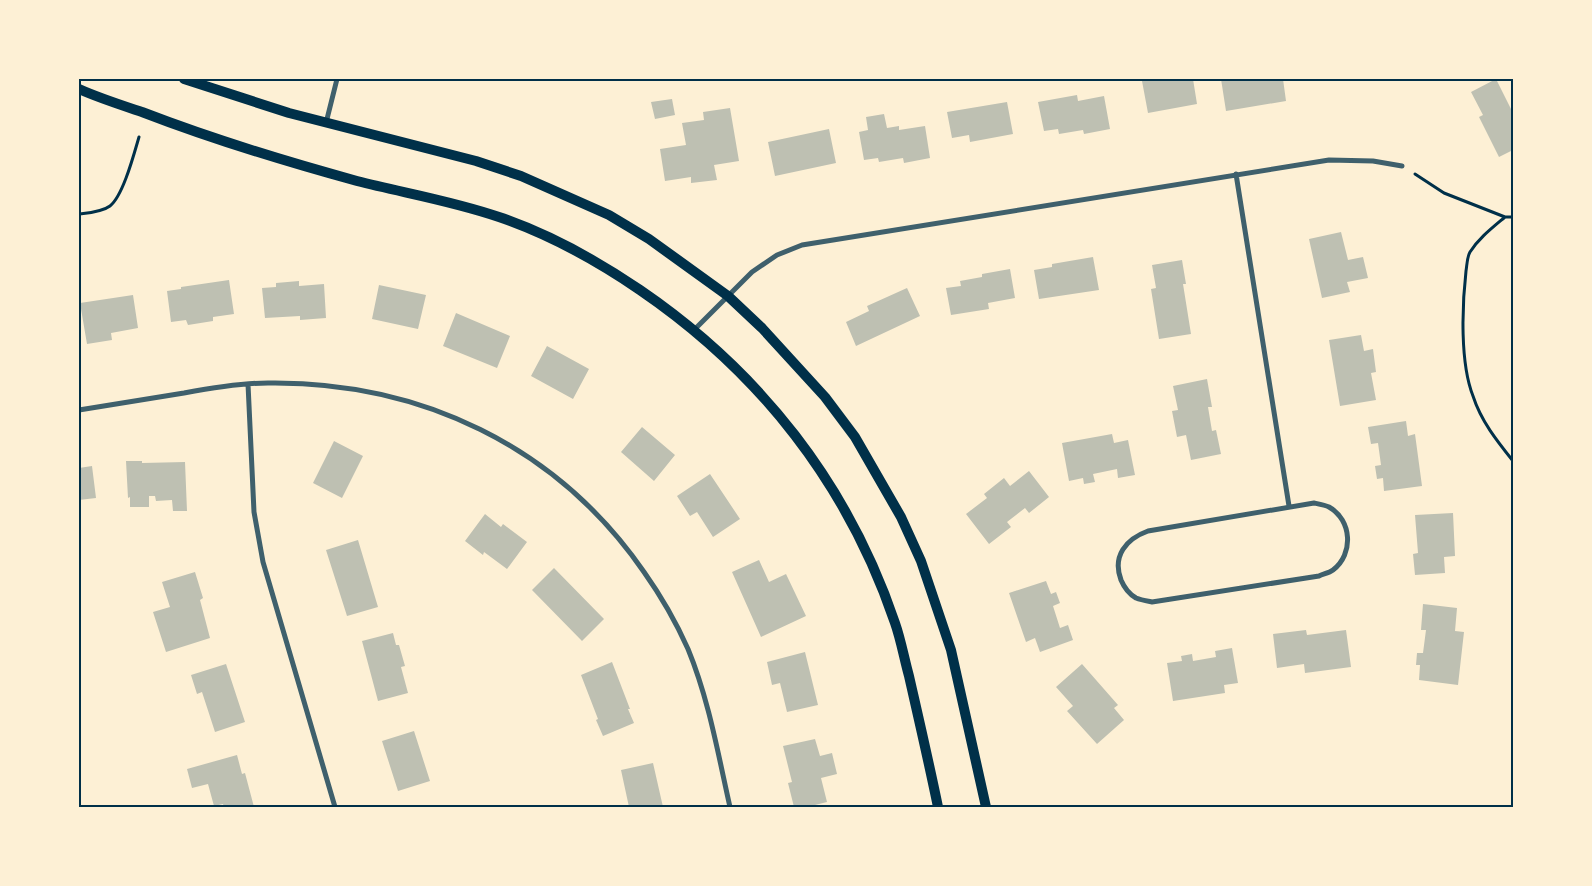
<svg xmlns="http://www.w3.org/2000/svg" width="1592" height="886" viewBox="0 0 1592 886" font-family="Rubik,sans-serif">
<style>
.building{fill:#bec0b2}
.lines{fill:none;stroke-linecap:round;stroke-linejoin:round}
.path{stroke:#003049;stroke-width:3}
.minor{stroke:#3f606c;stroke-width:5}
.secondary{stroke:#003049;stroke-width:10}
.neatline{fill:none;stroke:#003049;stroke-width:2}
</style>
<rect width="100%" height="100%" fill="#fdf0d5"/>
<path class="building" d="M1156,79H1193L1197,104L1148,113L1142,81Z
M1221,79H1283L1286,101L1226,111Z
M1496,79L1513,113V150L1499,157L1479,117L1483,115L1471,92Z
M1077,95L1078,101L1104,96L1110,129L1084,134L1083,130L1059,134L1058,129L1044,131L1038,102Z
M672,99L675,115L655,119L651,102Z
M1007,102L1013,134L970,142L969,135L952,138L947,112Z
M730,108L739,161L714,165L717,180L691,183V177L665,181L660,149L686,145L682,123L704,120L703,112Z
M884,114L887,128L899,126V130L925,126L930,158L904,163L903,158L879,162L878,158L864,160L859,132L868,130L866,117Z
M829,129L836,163L775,176L768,142Z
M1341,232L1348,260L1363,257L1368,278L1347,282L1350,292L1322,298L1309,239Z
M1093,257L1099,290L1039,299L1034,270L1052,267V264Z
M1182,260L1186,284H1183L1191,334L1159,339L1151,289L1156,288L1152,265Z
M1010,269L1015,298L988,303L989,309L951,315L946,288L961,286L960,281L982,277V274Z
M229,280L234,314L213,317V321L188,325L186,320L171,322L167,291L181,289V287Z
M299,281V286L324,284L326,318L300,320V316L265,318L262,288L276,287V283Z
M379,285L426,295L418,329L372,319Z
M907,288L920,316L856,346L846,322L869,311L867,306Z
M133,295L138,328L111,333L112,340L87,344L80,303Z
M456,313L510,336L497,368L443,346Z
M1361,335L1364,351L1373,349L1376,372L1371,373L1376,400L1340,406L1329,340Z
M547,346L589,369L573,399L531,376Z
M1207,379L1212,407H1208L1212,431L1216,430L1221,454L1191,460L1186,435L1177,437L1172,411L1178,410L1173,386Z
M1406,421L1408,436L1415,434L1422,486L1384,491L1383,478L1377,479L1375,466L1381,465L1378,443L1371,444L1368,427Z
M642,427L675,455L654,481L621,452Z
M1112,434L1114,443L1128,440L1135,475L1118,478L1117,469L1093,474L1095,482L1084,484L1083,478L1069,481L1062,443Z
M334,441L363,456L342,498L313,483Z
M126,461H142V463L185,462L187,511H173L172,500L156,501L155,496H149V507H130V497L128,498Z
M92,466L96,498L79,500V468Z
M1029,471L1049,497L1029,513L1025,508L1007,522L1011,527L989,544L966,514L987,498L984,494L1004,478L1010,486Z
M710,474L740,519L713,537L697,512L690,516L677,496Z
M1453,513L1455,556L1444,557L1445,573L1415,575L1413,554L1418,553L1415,515Z
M485,514L501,527L503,524L527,542L507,569L484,552L483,555L465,541Z
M358,540L378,607L347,616L326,550Z
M759,560L769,582L786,574L806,616L761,637L732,572Z
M554,568L604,619L582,641L532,590Z
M195,572L203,598L200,600L210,638L166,652L153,612L170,607L162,582Z
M1046,581L1051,594L1056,592L1060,603L1053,606L1060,628L1068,625L1073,640L1040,652L1035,638L1026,642L1009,593Z
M1423,604L1457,608L1455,631L1464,632L1458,685L1419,680L1420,665H1416L1417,653H1423L1426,630H1421Z
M1306,630L1307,635L1346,630L1351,667L1305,673L1304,664L1277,668L1273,634Z
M393,633L396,645H399L405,666L401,667L408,693L378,701L362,641Z
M1232,648L1238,683L1224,685L1225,693L1173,701L1167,663L1182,661L1181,656L1192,654L1193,661L1216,657L1215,651Z
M805,652L818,705L787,712L780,683L772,685L767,662Z
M612,662L630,709H628L634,723L603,736L596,720L598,719L581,675Z
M226,664L245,722L215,732L202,692L197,694L191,675Z
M1082,664L1118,705L1114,708L1124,720L1097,744L1067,711L1073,706L1056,687Z
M414,731L430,781L398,791L382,741Z
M815,739L820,756L832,753L837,774L821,778L827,802L807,807H794L788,783L792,782L783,746Z
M237,755L242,774L245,773L254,807H224L223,804L214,806L208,784L192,788L187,769Z
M653,763L663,807H629L621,770Z"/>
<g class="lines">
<path class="path" d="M1415,174L1444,193L1505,217H1513
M79,214C88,213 102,212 110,206C123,196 134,154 139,137
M1505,217C1492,228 1479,238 1470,252C1467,257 1467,265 1466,271C1462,306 1460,363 1473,396C1481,421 1497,441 1513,461"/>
<path class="minor" d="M326,123L337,79
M1236,174L1289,506
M694,330L752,272L777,255L802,245L1329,160L1373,161L1402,166
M248,384L254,512L263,562L335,807
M79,410C114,404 149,399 184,393C211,388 240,383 268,383C420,381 557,446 644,572C661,596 676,622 688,649C709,700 718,754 730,807
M1314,503C1319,504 1325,505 1329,507C1352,520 1354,554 1333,570C1329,573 1323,574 1319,576L1152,602C1147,601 1141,600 1136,598C1129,594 1124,587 1121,580C1112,556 1126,539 1148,531Z"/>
<path class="secondary" d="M184,79L289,113L476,161L521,176L609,215L649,239L728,296L762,328L825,397L855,437L901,517L921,561L951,650L986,807
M79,89C99,98 121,105 142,112C212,139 284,161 357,181C404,193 453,201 499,217C549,234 596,260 640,290C760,372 848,484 895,623C901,640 904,658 909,676C919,720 929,763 938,807"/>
</g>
<rect width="1592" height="886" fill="none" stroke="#fdf0d5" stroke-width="160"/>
<rect x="80" y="80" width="1432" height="726" class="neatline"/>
</svg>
